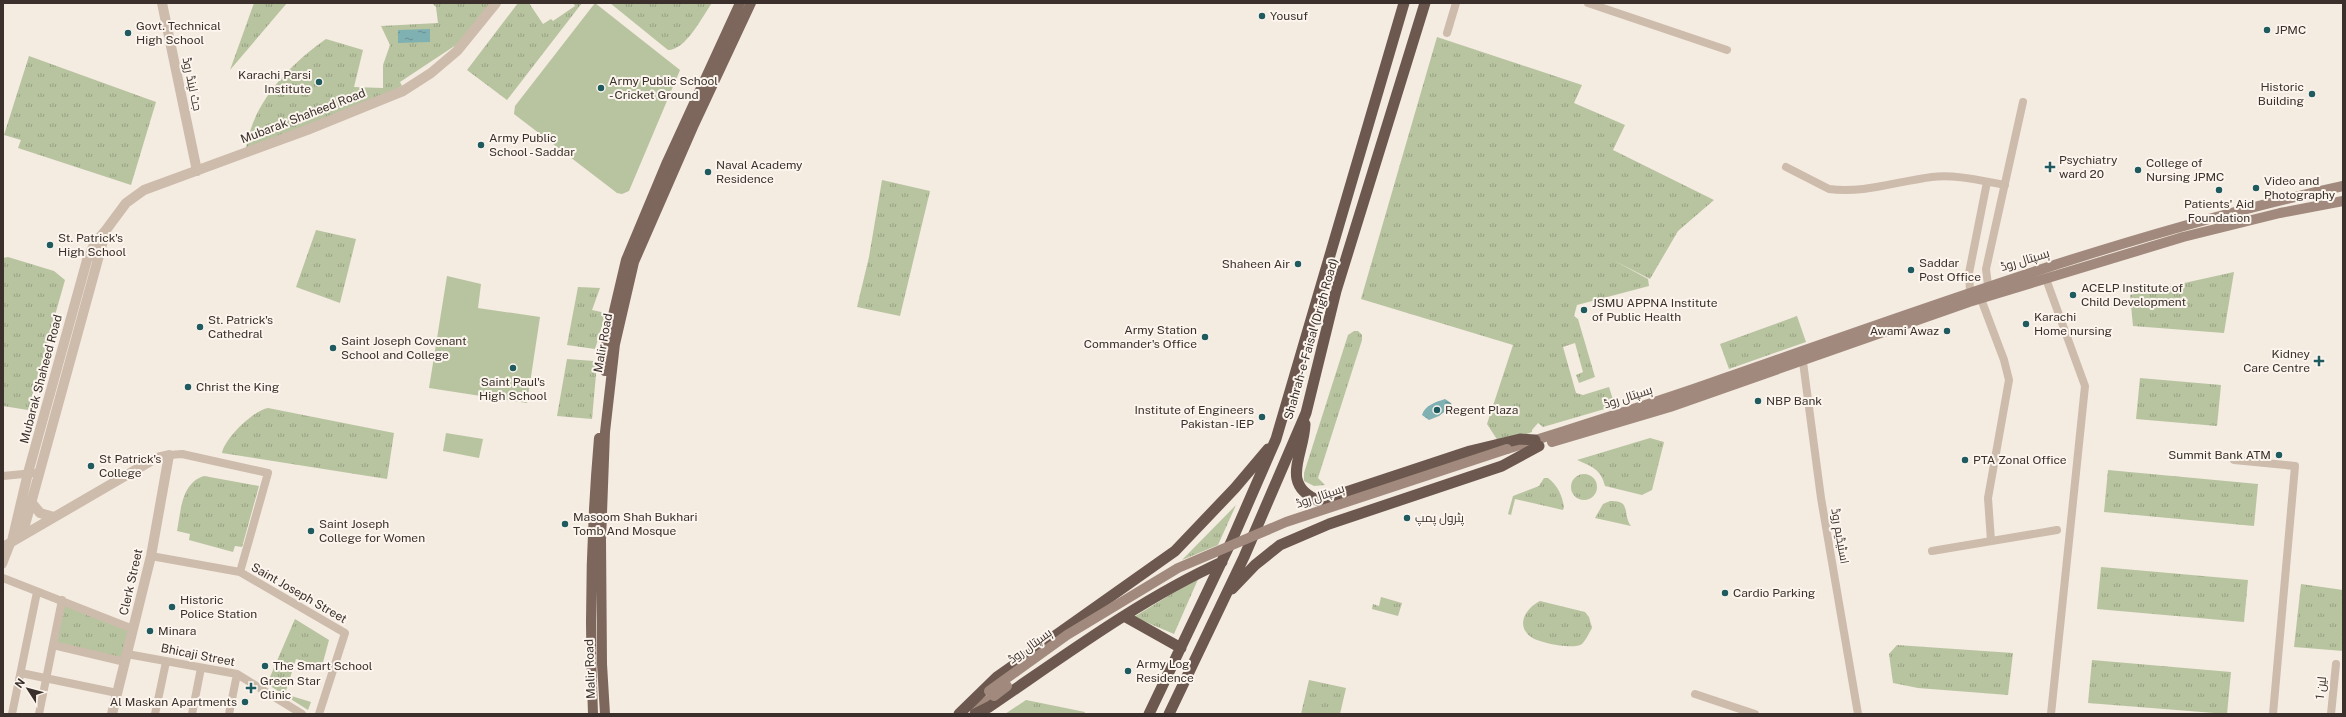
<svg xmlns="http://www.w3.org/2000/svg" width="2346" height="717" viewBox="0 0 2346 717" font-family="'Public Sans',Cairo,sans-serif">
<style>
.grass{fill:url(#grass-tufts)}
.pitch{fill:#b8c4a0}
.water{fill:url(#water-ripples)}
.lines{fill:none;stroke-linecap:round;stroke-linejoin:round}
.minor{stroke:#cdbbac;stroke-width:8}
.tertiary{stroke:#cdbbac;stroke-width:10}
.secondary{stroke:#a18a7d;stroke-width:10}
.primary{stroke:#7d675c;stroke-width:10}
.trunk{stroke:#6c584f;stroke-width:11}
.secondary-bridge{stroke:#a18a7d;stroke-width:10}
.poi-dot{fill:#1f5a5e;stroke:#fbf5ee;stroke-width:1.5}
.labels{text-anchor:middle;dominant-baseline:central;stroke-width:4;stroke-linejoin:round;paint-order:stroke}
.poi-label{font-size:12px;fill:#3b302b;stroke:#fbf5ee;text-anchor:start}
.street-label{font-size:12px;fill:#3b302b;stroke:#fbf5ee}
</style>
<defs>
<pattern id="grass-tufts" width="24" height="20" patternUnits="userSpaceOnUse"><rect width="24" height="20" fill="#b8c4a0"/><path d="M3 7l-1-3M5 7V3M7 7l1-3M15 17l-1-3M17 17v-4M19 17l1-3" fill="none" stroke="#97a083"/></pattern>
<pattern id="water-ripples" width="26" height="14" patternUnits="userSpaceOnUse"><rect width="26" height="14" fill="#7fb0b2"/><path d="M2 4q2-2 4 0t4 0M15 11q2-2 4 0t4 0" fill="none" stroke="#699091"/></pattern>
</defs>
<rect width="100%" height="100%" fill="#f4ebe1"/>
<path class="grass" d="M254,3H287L230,70Z
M432,3H491L459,43L400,82L402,86L365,105L246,148C254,101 288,66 326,39L363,50L354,87L383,88V65L390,45L381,26L438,23L436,7Z
M518,3H529L543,24L551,19L553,21L575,6L573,3H582L507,100L467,70Z
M610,3H712C702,17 686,50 668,50Z
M1437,37L1582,85L1574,103L1625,125L1613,150L1714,200L1678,231L1650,279L1613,260L1648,279L1649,286L1577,305L1574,316L1578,319L1595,377L1579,383L1576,375L1583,372L1575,343L1563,347L1576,393L1583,395L1609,387L1615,406L1543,427L1538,423L1532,430V432L1500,444L1487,424L1513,345L1361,299Z
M29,56L156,102L131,185L18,148L21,140L4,135Z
M882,180L930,191L900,316L857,307L869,257Z
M316,230L356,239L340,303L296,287Z
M8,257L54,271L65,280L28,410L3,406V258Z
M2234,272L2224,333L2133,326L2130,295Z
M578,287L600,288L592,310L606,313L595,349L567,345Z
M1797,316L1806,342L1729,369L1720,344Z
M1354,331H1358L1362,335V340L1318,478L1325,485L1314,486L1304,481V473L1348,335Z
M567,359L594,361L597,363L592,419L557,416Z
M2140,378L2221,385L2217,426L2136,419Z
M268,408L394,433L387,479L222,453C225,438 254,410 268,408Z
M1650,438L1664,442L1652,490L1642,495L1605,486C1601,469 1591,466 1577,460Z
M2108,470L2258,484L2254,526L2104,512Z
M1571 487a13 13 0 1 1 26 0a13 13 0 1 1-26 0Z
M204,476L259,486L242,547L235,546L233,552L189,540L190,534L177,531C181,511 181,483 204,476Z
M1544,478H1548C1558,486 1562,495 1564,507L1563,510L1515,499L1511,515L1508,514L1513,496L1539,486Z
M1610,501C1632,500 1622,514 1631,526L1595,518L1603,504Z
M1236,505L1218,545L1182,560Z
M2101,567L2248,580L2244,622L2097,609Z
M1199,577L1174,634L1134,617Z
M2301,584L2343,590V651L2294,647Z
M1381,597L1402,603L1398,616L1372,609L1373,604L1379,606Z
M62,600L133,629L125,662L53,645Z
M1540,601L1585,612L1589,617L1592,628C1589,633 1586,640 1582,644C1574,650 1539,643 1531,637C1515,625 1526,608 1540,601Z
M295,619L329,640L322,666L296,659L285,694L311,702L308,710L267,684Z
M1897,645L2013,653L2008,695L1918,688L1893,683L1889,654Z
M2092,660L2231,672L2227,714L2088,703Z
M1309,680L1346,688L1340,714H1301Z
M1026,700L1085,712L1084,714H1005Z"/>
<path class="pitch" d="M595,3L680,70L629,191L622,194L617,193L514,114L515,106Z
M447,276L481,284L478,308L540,317L527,403L429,388Z
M446,433L483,439L479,458L443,451Z"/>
<path class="water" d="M430,29V42L398,43V30Z
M1445,399L1451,403L1452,406L1439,416L1429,420L1422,415C1425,405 1436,402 1445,399Z"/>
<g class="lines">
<path class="minor" d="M1588,3L1727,50
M1447,33L1456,3
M1786,167L1829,189C1863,194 1898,181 1932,177C1955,174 1982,181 2005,185
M2046,279L2085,386L2051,714
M1988,285L1986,269L2023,102
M1970,291L1969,273L1987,182
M1981,299L2004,360L2009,380L1988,498L1991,541
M1803,362L1821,498L1858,714
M169,455L182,454L268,473L240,572L345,633L319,714
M2234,460L2295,466L2273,714
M3,476L34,473
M1932,551L2057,530
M151,556L240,572
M3,564L12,541
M3,578L133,629
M53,645L125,662
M127,654L237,674L302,714
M21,673L117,693
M1695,694L1755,714
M12,714L37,592
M39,714L62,600
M155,714L166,662
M192,714L201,668
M229,714L237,674
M2331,714L2336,664"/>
<path class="tertiary" d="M162,3L197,171
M106,230L126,203L144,190L307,130L403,91L431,73L457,51L496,3
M31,502L40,513L54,517
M12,541L28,473L87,260L95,243L106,230L22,536
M3,547L156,458L169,455L151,556L112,714"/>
<path class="secondary" d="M1552,442L1670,407L1969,302L2061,274L2183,237L2280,213L2343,201
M1507,449C1579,426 1653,404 1725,378C1929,307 2131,232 2343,186
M975,710L994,696"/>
<path class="primary" d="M605,371L606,345L626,260L667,162L740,3
M593,714C589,622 591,530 599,438
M605,714L602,664L601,540L605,432L615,344L634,262L693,127L751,3"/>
<path class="trunk" d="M1305,424C1304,456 1279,484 1319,501L1470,451L1520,439L1535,440
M1232,589L1255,565L1280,545L1329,524L1502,466L1539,446
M1124,616L1181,648
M959,714L997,677L1175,551L1235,488L1268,449
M975,714L989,707C1064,656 1139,600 1222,562
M1149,714L1232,540L1276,439L1404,3
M1169,714L1244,557L1306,413L1336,291L1425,3"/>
<path class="secondary-bridge" d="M989,691L1067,635L1178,568L1286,522L1507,449
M994,696L1007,686"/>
</g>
<g class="poi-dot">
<circle cx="1262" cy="16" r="4"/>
<circle cx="2267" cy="30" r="4"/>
<circle cx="128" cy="33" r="4"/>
<circle cx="319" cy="82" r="4"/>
<circle cx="601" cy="88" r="4"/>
<circle cx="2312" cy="94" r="4"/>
<circle cx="481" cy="145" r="4"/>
<path d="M2048 161h4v4h4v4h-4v4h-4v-4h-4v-4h4z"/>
<circle cx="2138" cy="170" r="4"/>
<circle cx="708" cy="172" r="4"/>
<circle cx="2256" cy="188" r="4"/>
<circle cx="2219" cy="190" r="4"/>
<circle cx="50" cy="245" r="4"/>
<circle cx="1298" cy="264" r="4"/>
<circle cx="1911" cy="270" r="4"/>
<circle cx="2073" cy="295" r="4"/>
<circle cx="1584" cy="310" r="4"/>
<circle cx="2026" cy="324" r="4"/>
<circle cx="200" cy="327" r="4"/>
<circle cx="1947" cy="331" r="4"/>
<circle cx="1205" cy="337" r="4"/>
<circle cx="333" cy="348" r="4"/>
<path d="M2317 355h4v4h4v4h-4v4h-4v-4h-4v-4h4z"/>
<circle cx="513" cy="368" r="4"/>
<circle cx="188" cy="387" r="4"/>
<circle cx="1758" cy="401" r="4"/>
<circle cx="1437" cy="410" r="4"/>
<circle cx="1262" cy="417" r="4"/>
<circle cx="2279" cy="455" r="4"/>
<circle cx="1965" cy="460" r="4"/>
<circle cx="91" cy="466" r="4"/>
<circle cx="1407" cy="518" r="4"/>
<circle cx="565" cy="524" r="4"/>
<circle cx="311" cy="531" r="4"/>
<circle cx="1725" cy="593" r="4"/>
<circle cx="172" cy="607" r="4"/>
<circle cx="150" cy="631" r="4"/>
<circle cx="265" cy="666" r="4"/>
<circle cx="1128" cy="671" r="4"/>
<path d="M249 682h4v4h4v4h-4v4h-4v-4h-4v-4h4z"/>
<circle cx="245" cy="702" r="4"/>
</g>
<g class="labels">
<g class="poi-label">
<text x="1270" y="16">Yousuf</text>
<text x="136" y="26">Govt. Technical<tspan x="136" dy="14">High School</tspan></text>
<text x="2275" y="30">JPMC</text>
<text x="311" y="75" text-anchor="end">Karachi Parsi<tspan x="311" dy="14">Institute</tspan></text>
<text x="609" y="81">Army Public School<tspan x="609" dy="14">- Cricket Ground</tspan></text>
<text x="2304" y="87" text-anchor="end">Historic<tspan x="2304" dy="14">Building</tspan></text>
<text x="489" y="138">Army Public<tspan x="489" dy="14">School - Saddar</tspan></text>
<text x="2059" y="160">Psychiatry<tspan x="2059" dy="14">ward 20</tspan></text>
<text x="2146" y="163">College of<tspan x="2146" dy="14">Nursing JPMC</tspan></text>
<text x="716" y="165">Naval Academy<tspan x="716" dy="14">Residence</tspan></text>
<text x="2264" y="181">Video and<tspan x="2264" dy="14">Photography</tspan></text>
<text x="2219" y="204" text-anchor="middle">Patients' Aid<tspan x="2219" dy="14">Foundation</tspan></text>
<text x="58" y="238">St. Patrick's<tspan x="58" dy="14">High School</tspan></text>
<text x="1919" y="263">Saddar<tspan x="1919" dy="14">Post Office</tspan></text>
<text x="1290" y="264" text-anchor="end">Shaheen Air</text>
<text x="2081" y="288">ACELP Institute of<tspan x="2081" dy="14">Child Development</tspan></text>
<text x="1592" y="303">JSMU APPNA Institute<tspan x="1592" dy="14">of Public Health</tspan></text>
<text x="2034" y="317">Karachi<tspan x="2034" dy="14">Home nursing</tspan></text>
<text x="208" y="320">St. Patrick's<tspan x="208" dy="14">Cathedral</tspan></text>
<text x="1197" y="330" text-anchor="end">Army Station<tspan x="1197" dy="14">Commander's Office</tspan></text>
<text x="1939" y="331" text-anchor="end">Awami Awaz</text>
<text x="341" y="341">Saint Joseph Covenant<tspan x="341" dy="14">School and College</tspan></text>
<text x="2310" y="354" text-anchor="end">Kidney<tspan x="2310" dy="14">Care Centre</tspan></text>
<text x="513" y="382" text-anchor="middle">Saint Paul's<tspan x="513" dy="14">High School</tspan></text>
<text x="196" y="387">Christ the King</text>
<text x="1766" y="401">NBP Bank</text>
<text x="1254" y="410" text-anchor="end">Institute of Engineers<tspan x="1254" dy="14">Pakistan - IEP</tspan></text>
<text x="1445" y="410">Regent Plaza</text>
<text x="2271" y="455" text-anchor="end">Summit Bank ATM</text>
<text x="99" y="459">St Patrick's<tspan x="99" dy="14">College</tspan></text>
<text x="1973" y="460">PTA Zonal Office</text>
<text x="573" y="517">Masoom Shah Bukhari<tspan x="573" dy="14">Tomb And Mosque</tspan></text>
<text x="1415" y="518">پٹرول پمپ</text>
<text x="319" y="524">Saint Joseph<tspan x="319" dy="14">College for Women</tspan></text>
<text x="1733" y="593">Cardio Parking</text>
<text x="180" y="600">Historic<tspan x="180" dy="14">Police Station</tspan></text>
<text x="158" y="631">Minara</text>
<text x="1136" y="664">Army Log<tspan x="1136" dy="14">Residence</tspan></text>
<text x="273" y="666">The Smart School</text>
<text x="260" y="681">Green Star<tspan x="260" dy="14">Clinic</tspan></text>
<text x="237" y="702" text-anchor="end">Al Maskan Apartments</text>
</g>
<g class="street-label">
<text transform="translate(192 84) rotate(78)">جٹ لینڈ روڈ</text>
<text transform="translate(303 116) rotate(-21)">Mubarak Shaheed Road</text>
<text transform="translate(2025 260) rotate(-17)">ہسپتال روڈ</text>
<text transform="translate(1311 339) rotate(-74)">Shahrah-e-Faisal (Drigh Road)</text>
<text transform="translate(603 343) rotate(-80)">Malir Road</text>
<text transform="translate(41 379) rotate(-75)">Mubarak Shaheed Road</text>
<text transform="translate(1628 397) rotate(-18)">ہسپتال روڈ</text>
<text transform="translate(1320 496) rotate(-19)">ہسپتال روڈ</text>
<text transform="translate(1840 536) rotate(80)">اسٹیڈیم روڈ</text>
<text transform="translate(131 582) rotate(-77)">Clerk Street</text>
<text transform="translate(299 593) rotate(30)">Saint Joseph Street</text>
<text transform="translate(1030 646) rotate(-36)">ہسپتال روڈ</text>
<text transform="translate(198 655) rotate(11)">Bhicaji Street</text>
<text transform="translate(590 669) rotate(-92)">Malir Road</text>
<text transform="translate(2321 688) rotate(-84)">لین 1</text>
</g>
</g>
<rect width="2346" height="717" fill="none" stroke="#3b302b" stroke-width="8"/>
<g transform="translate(28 689) rotate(306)" stroke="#fbf5ee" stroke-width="3" paint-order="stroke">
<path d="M0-3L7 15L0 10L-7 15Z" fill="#3b302b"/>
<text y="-6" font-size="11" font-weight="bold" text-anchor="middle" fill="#3b302b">N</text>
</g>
</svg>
